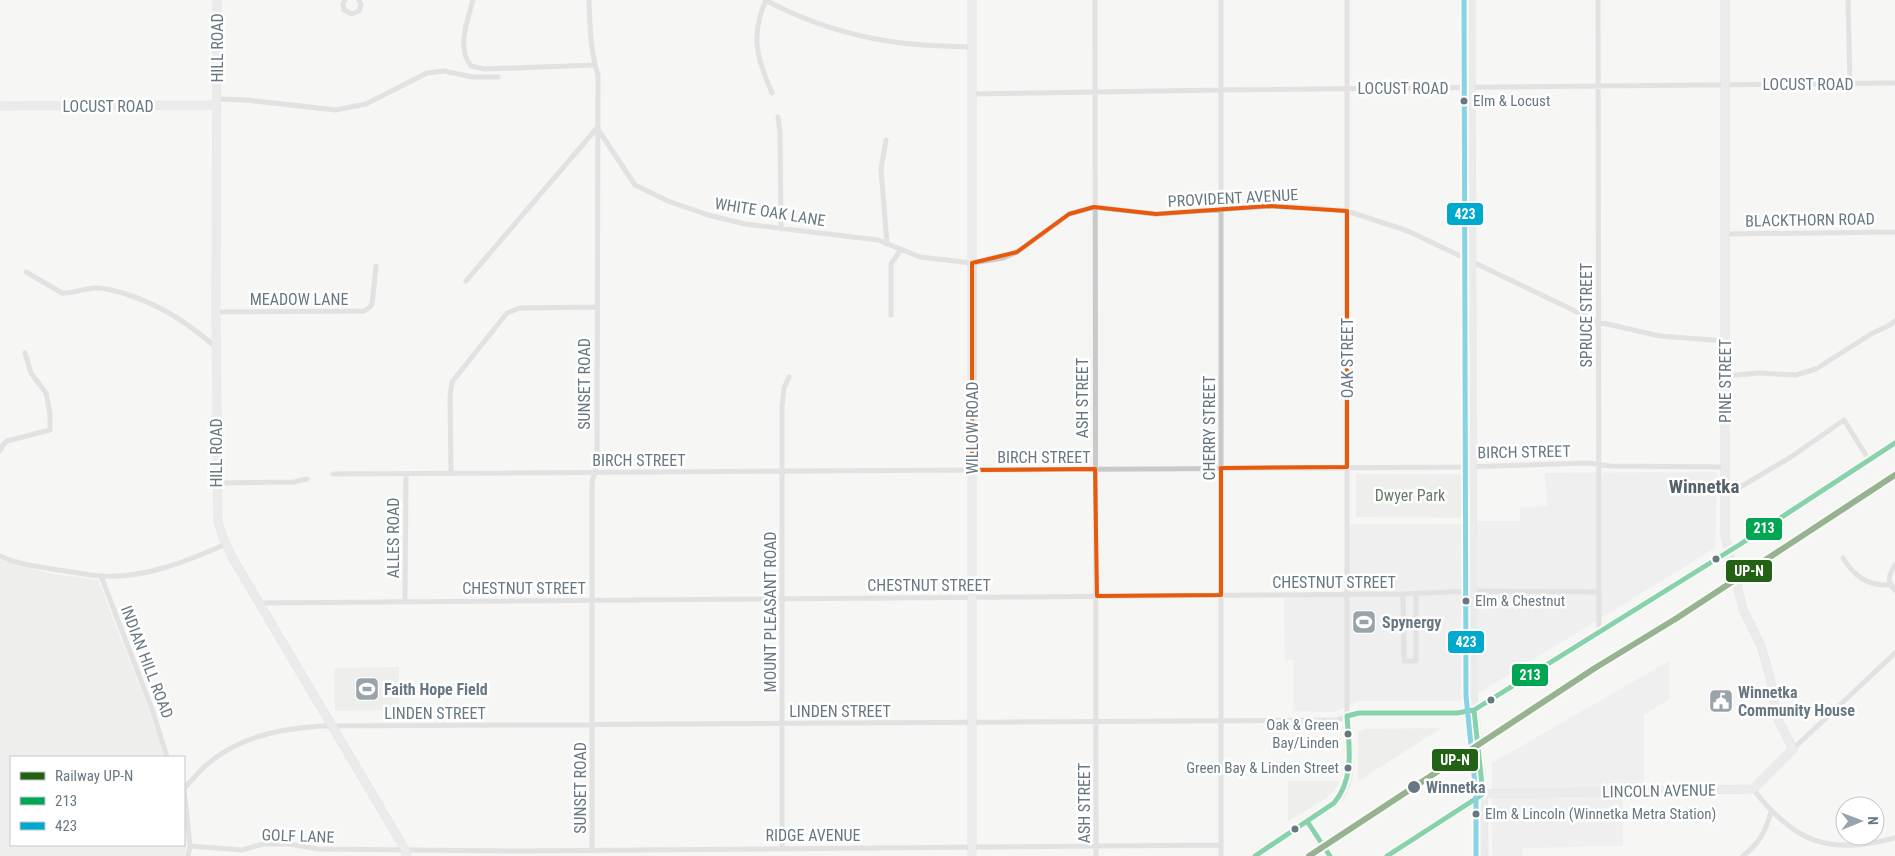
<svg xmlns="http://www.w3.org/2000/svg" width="1895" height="856" viewBox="0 0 1895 856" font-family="'Roboto Condensed',sans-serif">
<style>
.built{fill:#e5e7e7}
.green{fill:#e4e7e2}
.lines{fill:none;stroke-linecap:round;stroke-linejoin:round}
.secondary-casing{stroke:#d1d2d2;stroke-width:9}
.street{stroke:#c8caca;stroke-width:5}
.secondary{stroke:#dddedf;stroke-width:8}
.bus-1-casing{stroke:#fff;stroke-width:9}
.bus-2-casing{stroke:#fff;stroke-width:9}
.bus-1{stroke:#00a651;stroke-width:5}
.bus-2{stroke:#00a9ce;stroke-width:5}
.rail-1-casing{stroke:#fff;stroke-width:10}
.rail-1{stroke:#236214;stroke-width:6}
.marked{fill:none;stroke:#e8590c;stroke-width:4;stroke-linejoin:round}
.bus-dot{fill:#687882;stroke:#fff;stroke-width:2}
.labels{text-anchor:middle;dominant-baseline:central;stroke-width:5;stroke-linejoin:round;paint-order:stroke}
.bus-label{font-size:15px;fill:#687882;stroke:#fff;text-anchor:start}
.street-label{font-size:16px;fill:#687882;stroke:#fff}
.park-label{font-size:16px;fill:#6b7a66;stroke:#fff}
.poi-label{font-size:16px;font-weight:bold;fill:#687882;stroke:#fff;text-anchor:start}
.stop-label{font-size:16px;font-weight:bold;fill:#687882;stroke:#fff;text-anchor:start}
.quarter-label{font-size:19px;font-weight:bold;fill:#556168;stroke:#fff}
.line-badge{stroke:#fff;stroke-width:2}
.badge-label{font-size:14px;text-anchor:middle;font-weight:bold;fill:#fff}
</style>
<rect width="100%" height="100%" fill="#f5f5f4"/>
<path class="built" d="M1717,472L1715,548L1482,691L1458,701H1358L1335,712L1293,711V660H1285L1284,595L1347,594V524H1473V521H1520V507L1547,506L1545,473Z
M1669,661V699L1644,715V787H1623V846L1523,848V856H1492V763Z"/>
<path class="green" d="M1356,474H1464L1463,518L1356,517Z
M0,560L53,574L98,580L152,718L164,757H11V845H184V809L187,839L185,856H0Z
M399,667V710L335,711L334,668Z
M1442,728L1358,781V731L1366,729Z
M1288,781H1339C1337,796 1301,813 1288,821Z"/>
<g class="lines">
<defs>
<path id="secondary" d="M217,0L216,312L218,522L223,537L232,557L406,851V856
M972,0V856
M1471,0L1473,696L1483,794L1484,856
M0,106L217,105
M1307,821L1330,856
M1255,856L1334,803C1357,783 1348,743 1347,716L1359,713H1457L1474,710L1739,545L1895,443
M1387,856L1483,794L1753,789L1793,749L1776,715L1770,677L1761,646L1743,609L1725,536V0"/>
</defs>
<use href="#secondary" class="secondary-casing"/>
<path class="street" d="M345,0L343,4L344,10L352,14L359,11L361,5L359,0
M473,0C468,20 456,47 471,66L484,69L594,65
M589,0C590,25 590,51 598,75L597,464L592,482V849
M765,0C805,21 850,36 894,42C920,46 946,46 972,47
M766,0C750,36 757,59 772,93
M1095,0L1096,856
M1221,0V856
M1598,0L1599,631
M1848,0L1850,83
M972,94L1221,90L1895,83
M217,99L246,100L336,110L366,104L427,73L444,71L472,77H498
M778,117L780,133L781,229
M886,140L881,169L887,244
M1725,234L1895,232
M26,272L62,293C73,294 84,288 96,288C106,288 116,291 126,294C163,306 187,323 216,347
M466,281L597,128L635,185L668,201L708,215L745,224L878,240L920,257L972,263L1003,258L1017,252L1069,214L1094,207L1156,214L1269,206L1314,208L1347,211L1408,231L1598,322L1660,336L1725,341
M216,312L364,311L370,307L372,304L376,266
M891,315V264L901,249
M1725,376L1759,373L1796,375L1816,369L1871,334L1890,325L1895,321
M0,451L3,445L7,441L50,430V414L46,393L31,373L25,353
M451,473L450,396L452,382L507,313L520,308L597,307
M333,474L1463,467L1589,463L1610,466L1725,467
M216,483L294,482L307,479
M1725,496L1791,457L1844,420L1869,460
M0,556C15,564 36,566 52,569C68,571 85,575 101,576C143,579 188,561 226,544
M1843,558C1854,576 1867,586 1890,585
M1895,565C1889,575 1886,581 1895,590
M101,576L153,712L167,757
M1403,594L1404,661H1416V593
M405,602L406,474
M260,603L1401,594L1473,591L1599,592
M1793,749L1895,653
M184,789C190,782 196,775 202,769C234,738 277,729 320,726L1337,720L1347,716V0
M184,789L190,846L188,856
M1753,789C1794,842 1828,856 1895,838
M190,846L242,850L263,844H289L318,849L519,851L1221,845
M782,848V406L784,388L789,377
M1743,856C1760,842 1765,833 1771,812"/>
<use href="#secondary" class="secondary"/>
<defs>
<path id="bus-1" d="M1474,710L1483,794
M1347,716L1359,713H1457L1474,710L1739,545L1895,443
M1307,821L1330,856
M1255,856L1334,803C1355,778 1349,746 1347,716
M1387,856L1483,794"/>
<path id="bus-2" d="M1464,0L1466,696L1476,794V856"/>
</defs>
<use href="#bus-1" class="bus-1-casing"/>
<use href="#bus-2" class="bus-2-casing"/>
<use href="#bus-1" class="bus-1"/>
<use href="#bus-2" class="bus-2"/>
<defs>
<path id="rail-1" d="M1309,856L1595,668L1677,618L1895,475"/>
</defs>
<use href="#rail-1" class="rail-1-casing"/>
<use href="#rail-1" class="rail-1"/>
</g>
<path d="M0 0H1895V856H0ZM1269,206L1347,211V467L1221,468V595L1097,596L1095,469L972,470V263L1017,252L1069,214L1094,207L1156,214Z" fill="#f5f5f4" fill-opacity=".55" fill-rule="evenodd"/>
<path class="marked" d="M1269,206L1347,211V467L1221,468V595L1097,596L1095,469L972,470V263L1017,252L1069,214L1094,207L1156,214Z"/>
<defs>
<symbol id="stadium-square" viewBox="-11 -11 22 22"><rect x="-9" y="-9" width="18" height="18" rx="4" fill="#99a4aa" stroke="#fff"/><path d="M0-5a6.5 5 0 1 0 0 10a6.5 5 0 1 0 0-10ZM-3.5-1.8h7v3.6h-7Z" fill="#fff"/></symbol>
<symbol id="civic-square" viewBox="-11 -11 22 22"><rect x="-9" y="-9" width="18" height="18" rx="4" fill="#99a4aa" stroke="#fff"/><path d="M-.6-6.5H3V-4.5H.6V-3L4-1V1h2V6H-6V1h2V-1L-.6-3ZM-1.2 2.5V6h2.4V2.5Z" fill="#fff"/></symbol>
</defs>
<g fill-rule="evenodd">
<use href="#stadium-square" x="1350" y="608" width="28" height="28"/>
<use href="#stadium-square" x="353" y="675" width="28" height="28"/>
<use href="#civic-square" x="1707" y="687" width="28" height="28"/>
</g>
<g class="bus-dot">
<circle cx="1464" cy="101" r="4.5"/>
<circle cx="1716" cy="559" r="4.5"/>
<circle cx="1466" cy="601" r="4.5"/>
<circle cx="1491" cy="700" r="4.5"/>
<circle cx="1348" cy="734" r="4.5"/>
<circle cx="1348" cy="768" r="4.5"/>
<circle cx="1414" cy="787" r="7"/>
<circle cx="1476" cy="814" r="4.5"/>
<circle cx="1295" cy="829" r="4.5"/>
</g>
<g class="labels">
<g class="bus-label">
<text x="1473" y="101">Elm &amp; Locust</text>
<text x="1475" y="601">Elm &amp; Chestnut</text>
<text x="1339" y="725" text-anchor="end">Oak &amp; Green<tspan x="1339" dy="18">Bay/Linden</tspan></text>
<text x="1339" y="768" text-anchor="end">Green Bay &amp; Linden Street</text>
<text x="1485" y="814">Elm &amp; Lincoln (Winnetka Metra Station)</text>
</g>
<g class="street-label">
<text transform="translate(217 48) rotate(-90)">HILL ROAD</text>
<text x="1808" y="84">LOCUST ROAD</text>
<text x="1403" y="88">LOCUST ROAD</text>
<text x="108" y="106">LOCUST ROAD</text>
<text transform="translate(1233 198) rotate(-3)">PROVIDENT AVENUE</text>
<text transform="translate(770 212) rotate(9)">WHITE OAK LANE</text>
<text transform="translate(1810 220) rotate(-1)">BLACKTHORN ROAD</text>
<text x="299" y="299">MEADOW LANE</text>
<text transform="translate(1586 315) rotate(-90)">SPRUCE STREET</text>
<text transform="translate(1347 358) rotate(-90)">OAK STREET</text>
<text transform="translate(1725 381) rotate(-90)">PINE STREET</text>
<text transform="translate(584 384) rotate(-90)">SUNSET ROAD</text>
<text transform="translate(1082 398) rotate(-90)">ASH STREET</text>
<text transform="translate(972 428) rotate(-90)">WILLOW ROAD</text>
<text transform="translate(1209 428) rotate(-90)">CHERRY STREET</text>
<text transform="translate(1524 452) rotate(-1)">BIRCH STREET</text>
<text transform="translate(216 453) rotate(-90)">HILL ROAD</text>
<text x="1044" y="457">BIRCH STREET</text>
<text x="639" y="460">BIRCH STREET</text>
<text transform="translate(393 538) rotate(-90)">ALLES ROAD</text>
<text x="1334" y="582">CHESTNUT STREET</text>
<text x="929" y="585">CHESTNUT STREET</text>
<text x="524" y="588">CHESTNUT STREET</text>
<text transform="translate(770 612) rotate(-90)">MOUNT PLEASANT ROAD</text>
<text transform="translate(147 662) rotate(69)">INDIAN HILL ROAD</text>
<text x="840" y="711">LINDEN STREET</text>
<text x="435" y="713">LINDEN STREET</text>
<text transform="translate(580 788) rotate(-90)">SUNSET ROAD</text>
<text transform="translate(1659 791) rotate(-1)">LINCOLN AVENUE</text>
<text transform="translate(1084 803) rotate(-90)">ASH STREET</text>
<text x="813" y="835">RIDGE AVENUE</text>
<text transform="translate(298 836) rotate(2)">GOLF LANE</text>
</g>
<g class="park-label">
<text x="1410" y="495">Dwyer Park</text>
</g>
<g class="poi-label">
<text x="1382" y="622">Spynergy</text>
<text x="384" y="689">Faith Hope Field</text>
<text x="1738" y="692">Winnetka<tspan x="1738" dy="18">Community House</tspan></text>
</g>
<g class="stop-label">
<text x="1426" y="787">Winnetka</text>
</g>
<g class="quarter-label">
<text x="1704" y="486">Winnetka</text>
</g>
</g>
<g class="line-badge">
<rect x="1446" y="202" width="38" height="24" rx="5" fill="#00a9ce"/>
<rect x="1745" y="517" width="38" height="24" rx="5" fill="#00a651"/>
<rect x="1725" y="559" width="48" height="24" rx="5" fill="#236214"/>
<rect x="1447" y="630" width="38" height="24" rx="5" fill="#00a9ce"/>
<rect x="1511" y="663" width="38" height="24" rx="5" fill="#00a651"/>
<rect x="1431" y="748" width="48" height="24" rx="5" fill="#236214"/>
</g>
<g class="badge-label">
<text x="1465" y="219">423</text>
<text x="1764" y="533">213</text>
<text x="1749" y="576">UP-N</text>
<text x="1466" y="647">423</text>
<text x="1530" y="680">213</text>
<text x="1455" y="765">UP-N</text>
</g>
<rect x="10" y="756" width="175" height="90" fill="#ffffff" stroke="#c3c9cd"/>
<rect x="20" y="772" width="25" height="8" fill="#236214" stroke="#c3c9cd"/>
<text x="55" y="781" font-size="15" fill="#687882">Railway UP-N</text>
<rect x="20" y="797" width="25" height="8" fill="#00a651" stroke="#c3c9cd"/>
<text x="55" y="806" font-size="15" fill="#687882">213</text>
<rect x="20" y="822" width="25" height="8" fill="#00a9ce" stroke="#c3c9cd"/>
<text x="55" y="831" font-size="15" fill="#687882">423</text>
<g transform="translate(1860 821) rotate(89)"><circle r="24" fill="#ffffff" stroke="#c3c9cd"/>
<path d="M0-4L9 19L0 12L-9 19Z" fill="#99a4aa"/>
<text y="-8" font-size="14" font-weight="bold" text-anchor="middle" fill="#687882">N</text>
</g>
</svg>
